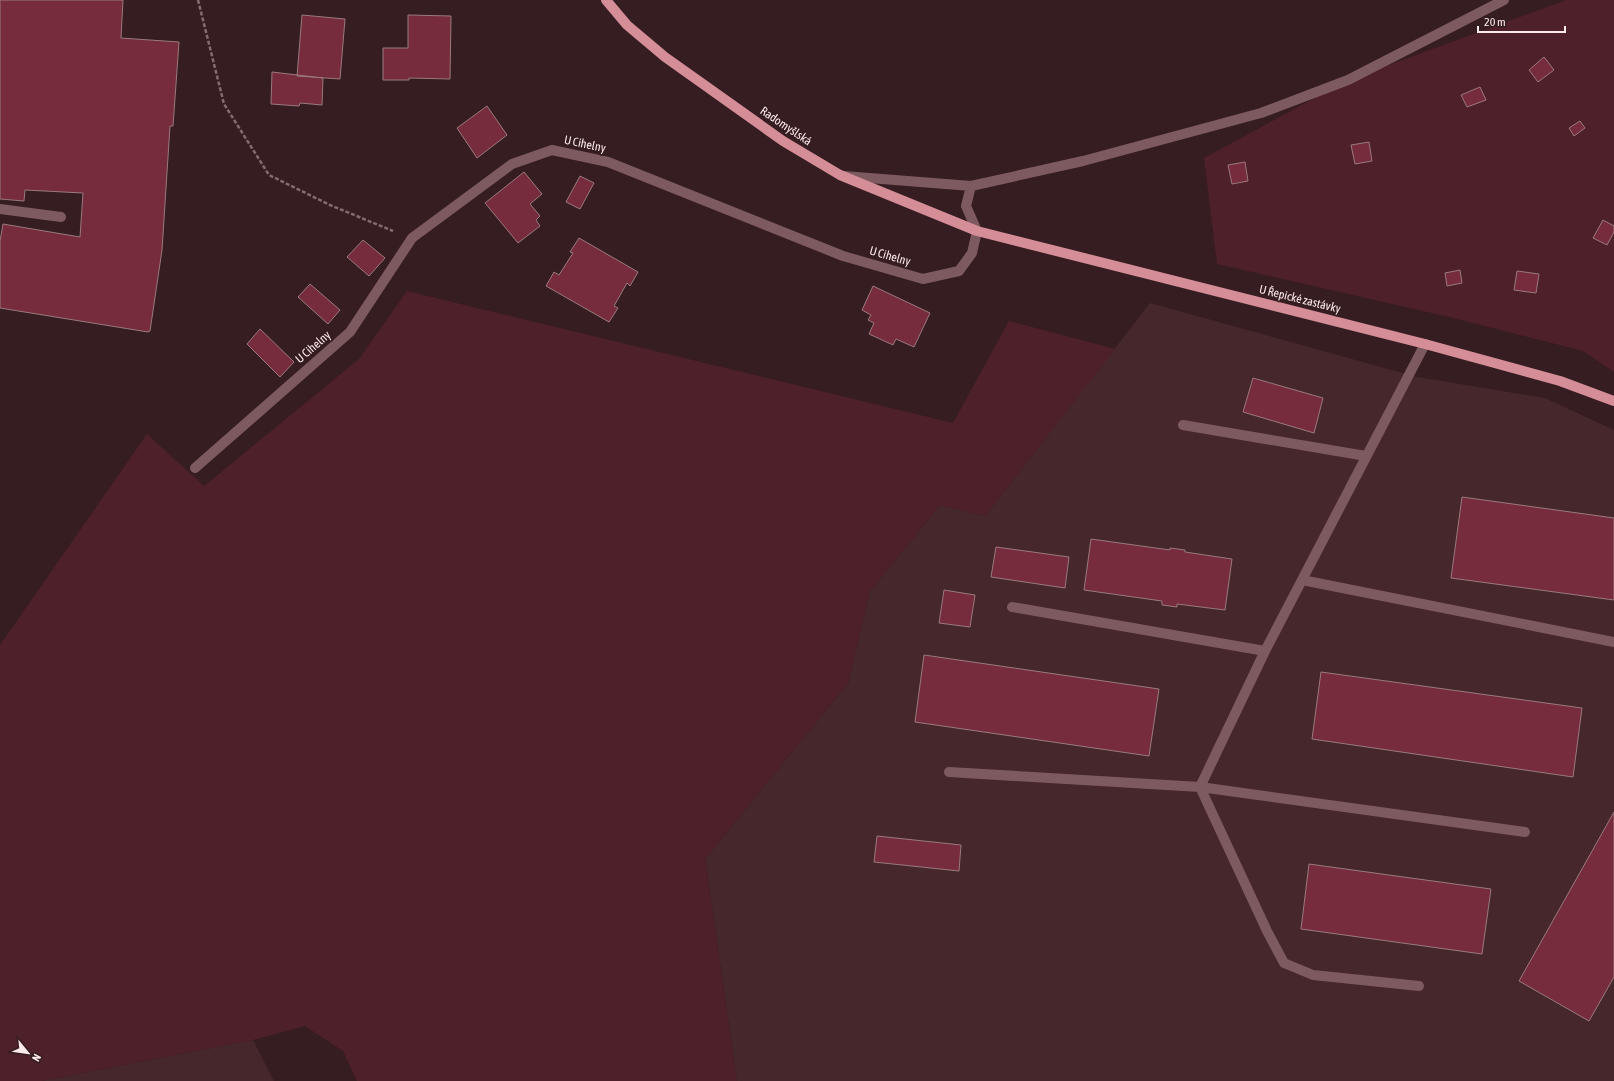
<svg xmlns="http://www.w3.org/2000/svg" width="1614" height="1081" viewBox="0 0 1614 1081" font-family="'Asap Condensed',sans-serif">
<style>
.built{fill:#46272c}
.green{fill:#4e2029}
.building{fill:#762c3c;stroke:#997a7e}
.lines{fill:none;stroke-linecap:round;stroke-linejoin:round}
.path{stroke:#826c6f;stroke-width:2.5;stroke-dasharray:4 2;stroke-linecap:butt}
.minor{stroke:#7d5a5f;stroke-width:10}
.major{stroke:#d58d98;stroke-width:10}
.labels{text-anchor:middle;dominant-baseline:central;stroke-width:3.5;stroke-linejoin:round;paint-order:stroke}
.street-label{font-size:12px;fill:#fceaec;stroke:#361d21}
</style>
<rect width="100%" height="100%" fill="#361d21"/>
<path class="built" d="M1150,303L1417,377L1545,398L1614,430V1081H737L705,859L848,683L870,591L940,505L985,516Z
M253,1040L274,1081H41Z"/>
<path class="green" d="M1566,0H1614V372L1583,351L1449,317L1217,264L1204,158L1348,80Z
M407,291L953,423L1009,321L1115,349L985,516L940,505L870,591L848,683L705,859L737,1081H740H357L343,1051L305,1026L253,1040L41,1081H0V645L147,434L204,486L359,359Z"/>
<path class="building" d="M0,0H123L121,38L179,42L173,126H170L162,250L150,331L148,332L0,308V241L3,224L80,237L83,193L25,190L24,201L0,199Z
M302,15L345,19L340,79L297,76Z
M408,15L451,16L450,79L409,78V80H383V48H408Z
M1544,57L1554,70L1538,82L1529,70Z
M272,72L323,78L322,105L300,103L299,106L271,104Z
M1480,87L1486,100L1467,107L1461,95Z
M487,106L507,135L477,158L457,128Z
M1580,121L1585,128L1574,136L1569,128Z
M1369,142L1372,161L1355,164L1351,145Z
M1245,162L1248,181L1232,184L1228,165Z
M524,172L542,194L530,204L540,216L536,220L540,226L518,243L485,203Z
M580,176L594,183L580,209L566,202Z
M1603,220L1614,226V232L1607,245L1593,238Z
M579,238L638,272L630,286L627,283L614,306L618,308L609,322L546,286L554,272L559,275L573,253L570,252Z
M363,240L385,258L369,276L347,257Z
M1460,270L1462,283L1447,286L1445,273Z
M1517,271L1539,274L1536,293L1514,290Z
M310,284L340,310L328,324L298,297Z
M873,286L930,313L914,347L896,339L893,345L869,334L874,323L868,320L871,315L862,310Z
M260,329L294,362L280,377L247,344Z
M1253,378L1323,398L1314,433L1243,412Z
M1462,497L1614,518V600L1451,578Z
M1091,539L1170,550V548L1185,550V552L1232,559L1225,610L1177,604V607L1162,605V601L1084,590Z
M996,547L1069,557L1065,588L991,577Z
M944,590L975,595L970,627L939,623Z
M924,655L1159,689L1149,756L915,722Z
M1321,672L1582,708L1573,777L1312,739Z
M1614,812V977L1589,1021L1519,981Z
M877,836L961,845L959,871L874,862Z
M1309,864L1491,889L1482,954L1301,929Z"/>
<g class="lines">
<path class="path" d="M198,0L224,104L269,175L330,205L393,231"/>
<path class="minor" d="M844,176L971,186L1083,161L1261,113L1348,80L1504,0
M0,209L61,217
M1183,425L1366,456
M195,468L350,332L412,238L512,164L552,150L608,162L843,256L923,279L959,271L972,253L977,231L966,206L971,186
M1302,580L1614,642
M1012,607L1265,651
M949,772L1200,787L1525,832
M1419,986L1313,975L1284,963L1267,931L1200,787L1265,651L1425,344"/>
<path class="major" d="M606,0L627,25L665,57L783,141L840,175L977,231L1425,344L1560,381L1614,401"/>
</g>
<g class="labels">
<g class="street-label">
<text transform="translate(786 126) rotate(34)">Radomyšlská</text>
<text transform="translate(585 144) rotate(12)">U Cihelny</text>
<text transform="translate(890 256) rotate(16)">U Cihelny</text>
<text transform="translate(1300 299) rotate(14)">U Řepické zastávky</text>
<text transform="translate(313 347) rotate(-41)">U Cihelny</text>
</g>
</g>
<g transform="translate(28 1053) rotate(119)" stroke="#361d21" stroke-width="3" paint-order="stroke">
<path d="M0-3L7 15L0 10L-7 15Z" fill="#fceaec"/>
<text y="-6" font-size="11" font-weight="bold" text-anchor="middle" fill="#fceaec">N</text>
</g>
<path d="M1478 26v6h87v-6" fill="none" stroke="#fceaec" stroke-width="2"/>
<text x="1484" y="26" font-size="12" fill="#fceaec" stroke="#361d21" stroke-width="3" paint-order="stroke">20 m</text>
</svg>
